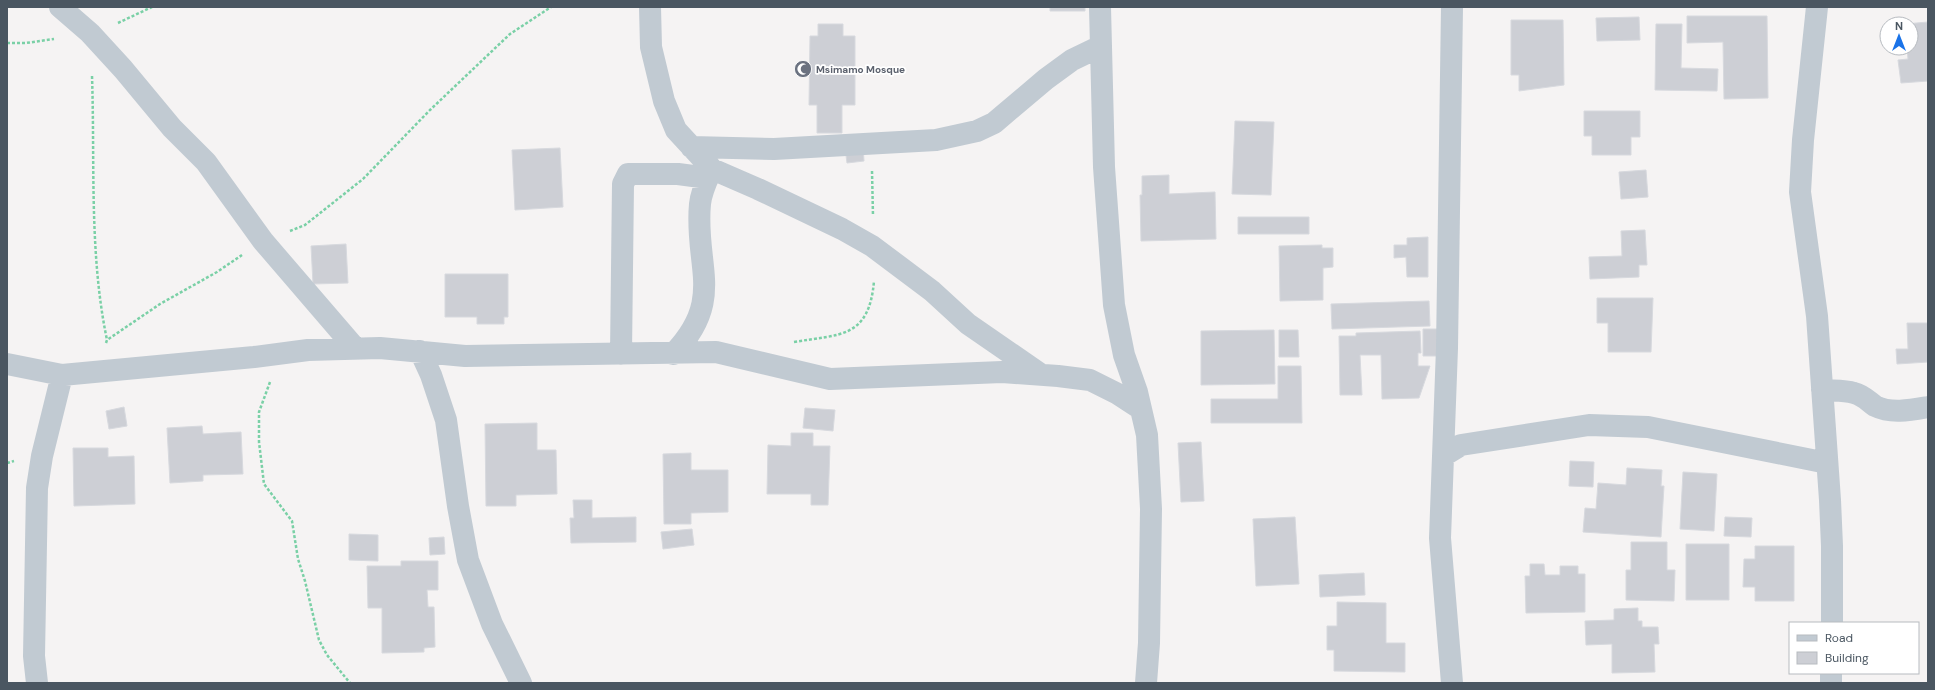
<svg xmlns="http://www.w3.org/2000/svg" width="1935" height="690" viewBox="0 0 1935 690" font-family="'DM Sans',sans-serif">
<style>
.building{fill:#cdcfd5;stroke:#d7d9de}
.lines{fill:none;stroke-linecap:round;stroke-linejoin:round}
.path{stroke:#7ad0a6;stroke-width:2.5;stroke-dasharray:3 2;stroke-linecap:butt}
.minor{stroke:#c1cad2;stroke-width:22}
.labels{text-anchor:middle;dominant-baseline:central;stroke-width:3.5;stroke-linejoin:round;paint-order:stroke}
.worship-label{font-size:10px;font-weight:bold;fill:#5b616d;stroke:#fff;text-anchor:start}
</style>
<rect width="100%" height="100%" fill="#f5f3f3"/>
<path class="building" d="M1050,7H1085V11H1050Z
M1687,16H1767L1768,98L1724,99L1723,42L1687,43Z
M1639,17L1640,40L1597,41L1596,18Z
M1511,20H1563L1564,85L1519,91V75H1511Z
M1928,22V81L1901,83L1898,60L1908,59L1907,48H1911V24H1905Z
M818,24H843V36H855V105H842V133H817V105H809L810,36H818Z
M1656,24H1682L1681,68L1718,69L1717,91L1655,90Z
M1584,111H1640V137H1631V155H1592V136H1584Z
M1235,121L1274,122L1271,195L1232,194Z
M863,146L864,161L847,163L845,148Z
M560,148L563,207L515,210L512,150Z
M1646,170L1648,197L1621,199L1619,172Z
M1169,175V194L1215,192L1216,239L1141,241L1140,195H1142V176Z
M1238,217H1309V234H1238Z
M1645,230L1647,265H1639V277L1590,279L1589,257L1622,256L1621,231Z
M1428,237V277H1407L1406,257L1394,258V245H1407V238Z
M346,244L348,283L313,284L311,246Z
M1322,245V248H1333V267L1323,268V300L1280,301L1279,246Z
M445,274H508V317H504V324H477V317H445Z
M1597,298H1653L1651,352H1608V323H1597Z
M1429,301L1430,326L1332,329L1331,304Z
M1907,323H1928V362L1897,364L1896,349H1908Z
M1423,329H1438V356H1423Z
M1274,330L1275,384L1201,385V331Z
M1279,330H1298L1299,357H1279Z
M1420,331L1421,353H1418V366H1430L1419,398L1382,399L1381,355H1360L1362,395H1340L1339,336H1356V333Z
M1278,366H1301L1302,423H1211V399H1278Z
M124,407L127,426L109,429L106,411Z
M805,408L835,410L833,431L803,428Z
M537,423V450H556L557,494L516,495V506H486L485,424Z
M202,426L203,434L241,432L243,474L203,475V481L170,483L167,428Z
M791,433H813V446H830L828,505H811V494H767L768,445L791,446Z
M1201,442L1204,501L1181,502L1178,443Z
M73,448H108V457L134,456L135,504L74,506Z
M691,453V470H728V512L691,513V524H664L663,454Z
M1570,461L1594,462L1593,487L1569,486Z
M1627,468L1662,470L1661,486H1664L1661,537L1583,532L1585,508L1596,509L1598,483L1626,485Z
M1683,472L1717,474L1714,531L1680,529Z
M573,500H592V518L636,517V542L571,543L570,518H574Z
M1295,517L1299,584L1256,586L1253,519Z
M1725,517L1752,518L1751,537L1724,536Z
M692,529L694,545L663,549L661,532Z
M349,534L378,535V561L349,560Z
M444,537L445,554L430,555L429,538Z
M1631,542H1667V570H1675L1674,601L1626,600V570H1631Z
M1686,544H1729V600H1686Z
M1755,546H1794V601H1755V587H1743L1744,559H1755Z
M401,561H438V590H427L428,607H434L435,647L424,648V652L382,653V608H368L367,566H401Z
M1530,564H1544L1545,575H1560V566H1578V574H1585V612L1526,613L1525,576H1530Z
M1364,573L1365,595L1320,597L1319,575Z
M1337,602L1386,603V643H1405V672L1334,671V650H1327V626H1337Z
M1638,608V621H1642V627H1658L1659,644H1654L1655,672L1612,673V644L1586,645L1585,621L1614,620V609Z"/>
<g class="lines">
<path class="path" d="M118,23L152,7
M7,43H26L54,39
M92,76C95,163 89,254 107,340
M872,171L873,216
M290,231L305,225L363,179L430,110L510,34L551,7
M794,342C840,334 869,339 874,281
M106,343L107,340L160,304L217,272L242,255
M270,382L259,412V442L264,484L292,521L298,559L305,581L319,640L327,655L350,683
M7,463L14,461"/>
<path class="minor" d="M60,7L90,33L123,69L172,128L206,162L263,241L355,348
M650,7L651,47L664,101L676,130L712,169L758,189L842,229L872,246L932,291L968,324L1039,373
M1100,7L1104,167L1114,305L1124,355L1137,392L1147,435L1151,509L1149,643L1146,683
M1452,7L1447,348L1440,538L1452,683
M1817,7L1803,140L1800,192L1817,316L1830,500L1832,546V623
M691,147L774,149L936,140L977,131L994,123L1046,79L1072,60L1101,46
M420,351L431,375L446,420L458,506L468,560L492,624L521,683
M621,354L623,184L628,174H678L708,178
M673,354C726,299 694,266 700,204C701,192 707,180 712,169
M7,364L62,375L254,357L308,350L380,348L465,356L716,352L830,379L1002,372L1058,376L1090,380L1118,394L1141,409
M1822,390C1833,391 1844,390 1854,393C1863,395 1868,401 1875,406C1891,414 1911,410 1928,407
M1443,456L1461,445L1589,425L1648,427L1827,463
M37,683L34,656L37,488L42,456L62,375
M1831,683V673"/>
</g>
<defs>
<symbol id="mosque-disc" viewBox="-11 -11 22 22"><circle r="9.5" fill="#6b7280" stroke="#fff"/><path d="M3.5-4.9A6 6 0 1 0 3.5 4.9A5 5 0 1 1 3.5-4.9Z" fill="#fff"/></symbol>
</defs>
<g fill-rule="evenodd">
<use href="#mosque-disc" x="793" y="59" width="20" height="20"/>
</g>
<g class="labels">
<g class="worship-label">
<text x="816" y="69">Msimamo Mosque</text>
</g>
</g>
<rect width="1935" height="690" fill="none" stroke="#4a5661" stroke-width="16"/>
<rect x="1789" y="622" width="130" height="52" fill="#ffffff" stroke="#b7bbc0"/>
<rect x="1797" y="635" width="20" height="6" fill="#c1cad2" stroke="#b7bbc0"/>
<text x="1825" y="642" font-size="12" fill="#4a5661">Road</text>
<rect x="1797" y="652" width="20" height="12" fill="#cdcfd5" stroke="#b7bbc0"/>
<text x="1825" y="662" font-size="12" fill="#4a5661">Building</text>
<g transform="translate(1899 36)"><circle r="19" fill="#ffffff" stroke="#b7bbc0"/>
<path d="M0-3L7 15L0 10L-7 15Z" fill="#1a73e8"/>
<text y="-6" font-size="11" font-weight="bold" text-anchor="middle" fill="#4a5661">N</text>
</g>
</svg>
